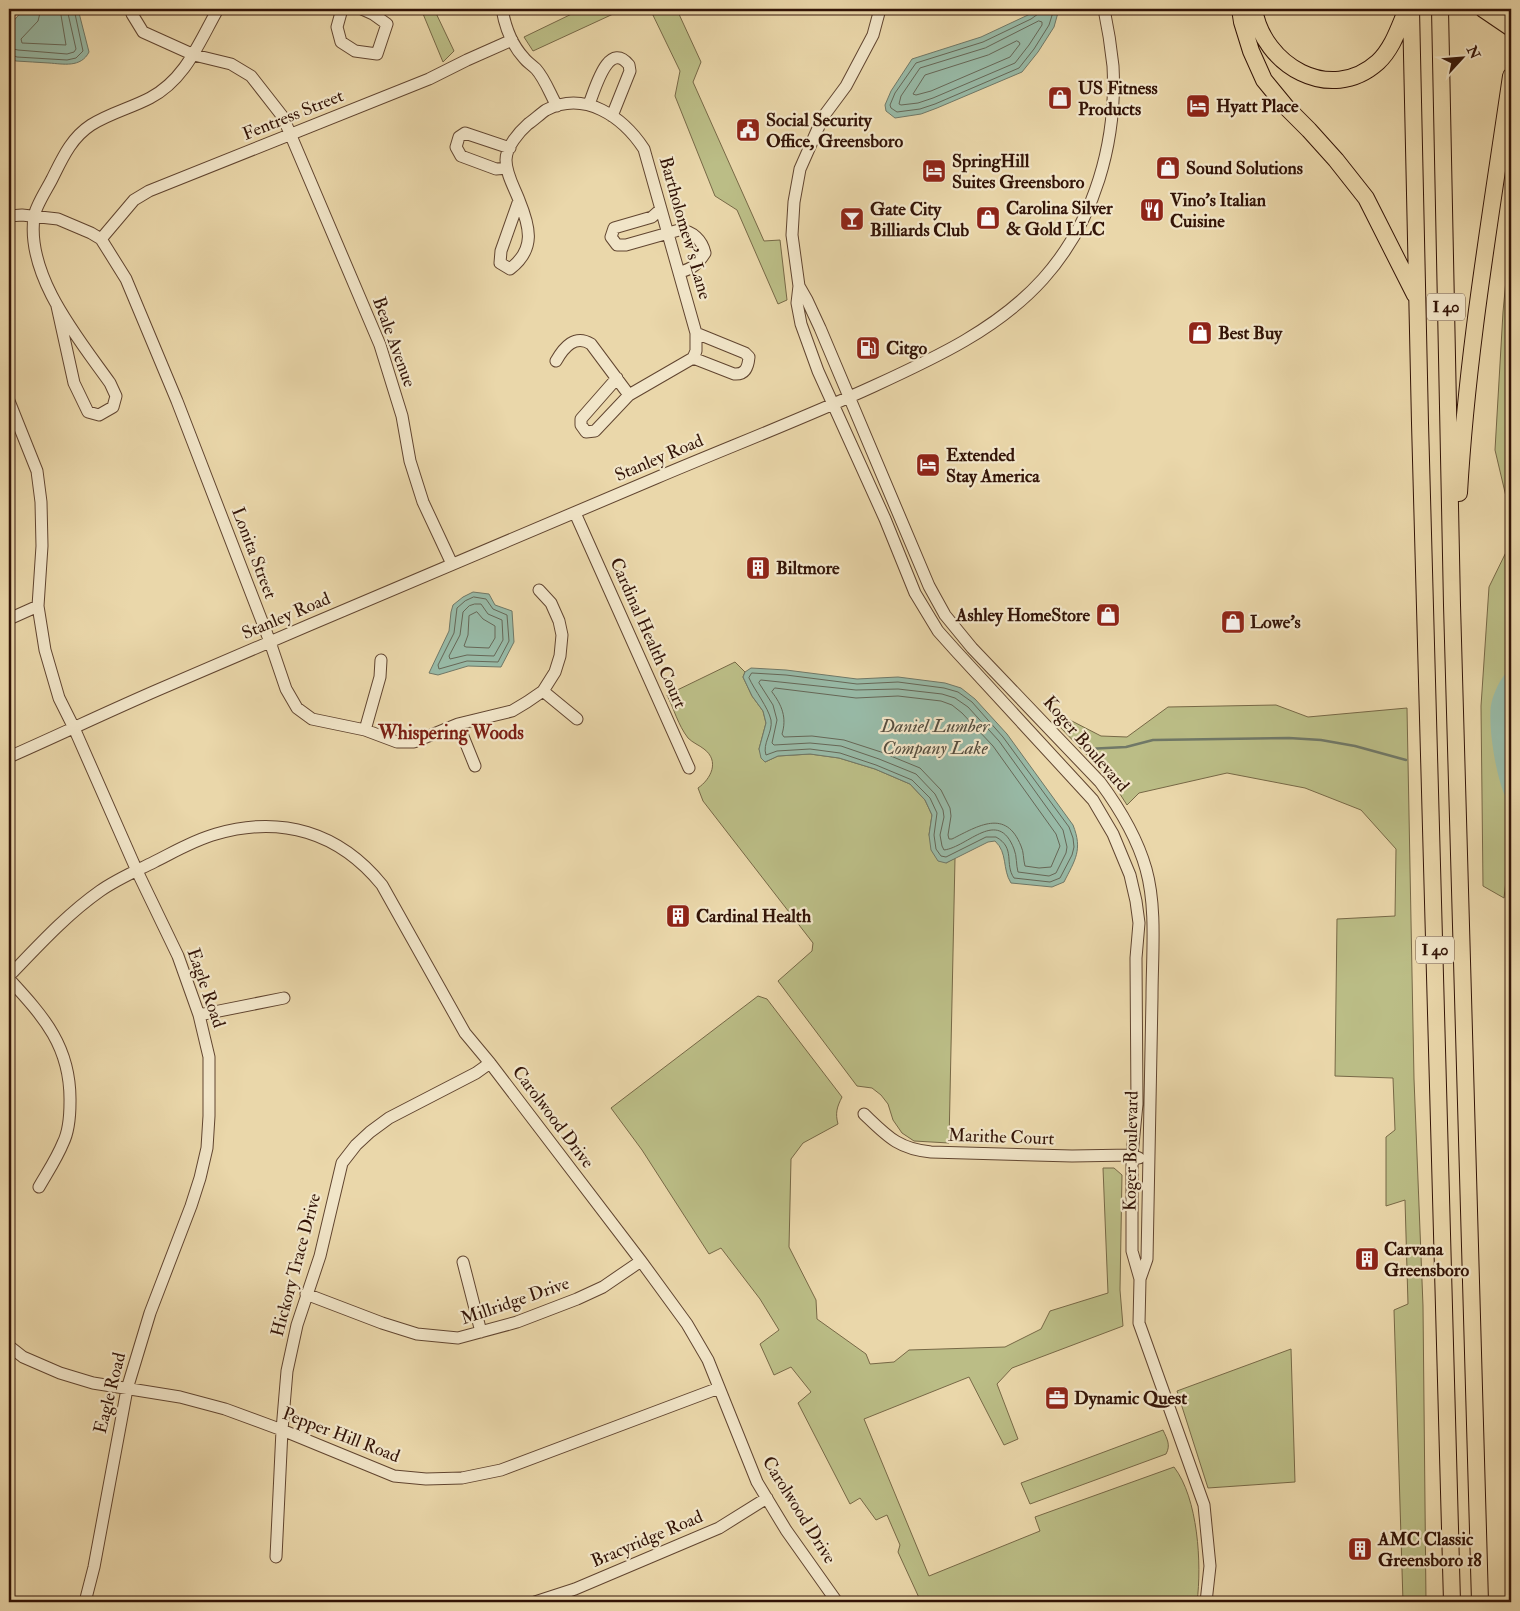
<svg xmlns="http://www.w3.org/2000/svg" width="1520" height="1611" viewBox="0 0 1520 1611" font-family="'IM FELL Double Pica',serif">
<style>
.green{fill:#bbbd86;stroke:#776846}
.water{fill:#98baa7;stroke:#707867}
.lines{fill:none;stroke-linecap:round;stroke-linejoin:round}
.shore{stroke:#666757;stroke-width:1}
.stream{stroke:#707867;stroke-width:2.5}
.river{stroke:#98baa7;stroke-width:15}
.minor-casing{stroke:#614530;stroke-width:13}
.highway-casing{stroke:#331407;stroke-width:18}
.minor{stroke:#f1e5c8;stroke-width:11}
.highway{stroke:#ead7aa;stroke-width:16}
.labels{text-anchor:middle;dominant-baseline:central;stroke-width:4.5;stroke-linejoin:round;paint-order:stroke}
.shield{fill:#f1e5c8;stroke:#6c5341;stroke-width:1}
.shield-label{font-size:16px;font-weight:bold;fill:#331407}
.poi-label{font-size:18px;font-weight:bold;fill:#331407;stroke:#f1e5c8;text-anchor:start}
.street-label{font-size:18px;fill:#331407;stroke:#f1e5c8}
.water-label{font-size:19px;font-style:italic;fill:#564e3f;stroke:#f1e5c8}
.neighbourhood-label{font-size:19px;font-weight:bold;fill:#7a1f14;stroke:#f1e5c8}
</style>
<rect width="100%" height="100%" fill="#ead7aa"/>
<filter id="stains"><feTurbulence type="fractalNoise" baseFrequency=".004" numOctaves="4"/><feColorMatrix values="0 0 0 0 .2 0 0 0 0 .09 0 0 0 0 .02 0 0 0 .5 -.17"/></filter>
<radialGradient id="worn" r=".72"><stop offset=".6" stop-color="#630" stop-opacity="0"/><stop offset="1" stop-color="#630" stop-opacity=".3"/></radialGradient>
<path class="green" d="M421,9H434L454,51L443,62Z
M582,9H624L533,51L524,37Z
M650,9H686L678,12L701,62L693,82L764,241L780,240L787,300L778,304L737,210L715,196L675,96L680,71Z
M1511,227V876L1506,881L1504,898L1483,886L1481,706L1489,587L1511,542L1508,505L1495,450L1503,312Z
M735,662L745,672L743,677L752,696L763,711L766,723L759,749L765,762L778,756L810,754L839,758L875,769L910,784L925,800L932,815L929,835L946,863L955,858L949,1143L914,1141L902,1133L893,1120L888,1104L881,1095L872,1088L857,1086L778,981L812,951L813,943L703,801L698,788C711,779 720,761 704,749C699,745 693,743 688,738C678,725 674,709 667,695Z
M1276,705L1308,717L1407,708L1414,1079L1423,1306L1426,1602H1403L1394,1310L1408,1304L1405,1200L1386,1206V1137L1395,1130L1393,1078L1335,1076L1337,919L1395,916L1396,849L1361,810L1305,788L1227,773L1139,793L1127,805L1111,780L1058,725L1066,718L1101,736L1127,737L1168,707Z
M758,996L767,999L842,1097C837,1107 835,1113 838,1124L803,1143L791,1159L789,1247L816,1300L817,1319L866,1354L870,1364L894,1362L909,1350L1005,1347L1041,1329L1050,1311L1108,1293L1103,1168H1114L1122,1175L1120,1290L1123,1326L1012,1368L997,1384L1018,1439L1004,1445L969,1377L864,1419L929,1576L1040,1531L1035,1517L1174,1467C1198,1498 1202,1564 1197,1602H921L898,1552L900,1545L887,1515L876,1520L860,1498L850,1504L798,1403L811,1392L791,1367L774,1375L760,1344L779,1330L760,1299L721,1248L709,1254L642,1150L611,1108Z
M1291,1349L1295,1482L1208,1488L1177,1391Z
M1163,1430C1167,1439 1171,1445 1166,1454L1030,1504L1021,1483Z"/>
<path class="water" d="M24,9H78L89,52C81,68 63,64 49,63C38,62 27,62 16,61L9,58V26Z
M1036,9H1059L1054,27L1038,52L1022,72L937,108L921,114L895,118L886,111L885,105L891,91L912,59L981,37L1028,15Z
M473,592L489,594L495,605L512,611L514,642L501,667L468,666L438,675L429,673L449,631L451,612L453,605L463,597Z
M751,668L786,670L857,679L898,677L945,683L961,688L975,699L1007,734L1073,825C1083,850 1075,860 1064,882L1052,887L1011,883C1002,869 1008,853 995,841L988,842L946,863L938,861L931,850L929,835L932,815L925,800L910,784L875,769L839,758L810,754L778,756L765,762L761,758L759,749L766,723L763,711L752,696L743,677L745,672Z"/>
<g class="lines">
<path class="shore" d="M41,9L38,21L21,39L22,43L66,45L60,9
M1039,9L1038,14L1031,19L983,42L916,63L895,93L890,105L891,108L897,112L920,109L935,104L1019,68L1034,49L1049,25L1054,9
M1039,21L1042,22V25L1029,45L1015,63L933,98L918,103L901,105L899,104L901,96L920,68L985,48Z
M1017,41L1019,42L1020,44L1010,57L931,91L916,95L913,94L925,75L988,55Z
M9,48L18,50L67,54L74,52L76,49L67,9
M9,54L17,57L67,60L76,58L83,51L74,9
M474,597L486,599L493,609L507,615L509,641L498,662L467,661L439,669L438,665L454,633L457,608L465,601Z
M475,604H481L488,614L502,620L503,640L494,656L467,655L450,659L449,656L460,635L463,612L469,606Z
M477,612L483,619L495,626V638L489,648L466,647L464,646L468,635L469,616Z
M752,673L786,675L857,684L898,682L944,688L958,692L972,702L1003,737L1069,827L1073,838L1074,847L1072,855L1060,878L1050,882L1014,878C1004,864 1016,848 996,837H986L946,857L941,856L936,849L934,835L937,813L930,798L912,780L876,765L840,753L810,749L777,751L766,755C762,744 773,732 771,720C768,707 755,691 749,678Z
M761,680L856,690L898,689L942,694L955,698L968,707L999,741L1063,830L1067,847L1066,853L1056,873L1049,876L1018,872C1016,865 1017,856 1014,849C998,807 968,847 944,850L942,846L940,835L944,817L943,810L935,794L916,774L879,759L841,746L810,743L774,745L772,743L777,720L773,705L759,683Z
M775,688L856,698L898,696L941,701L952,705L962,713L993,746L1056,834L1060,846L1051,867L1039,868L1025,866C1023,859 1024,852 1021,846C1006,808 978,826 952,839H949L948,835L951,816L950,808L941,790L920,768L881,752L844,740L812,736L784,737L782,734C787,718 782,705 772,692Z"/>
<path class="stream" d="M1087,749L1126,747L1153,740L1289,738L1321,740L1355,746L1406,760"/>
<path class="river" d="M1511,679C1505,686 1498,701 1498,711C1497,734 1503,770 1511,791"/>
<defs>
<path id="minor" d="M131,9L132,14L143,32L194,55L231,64L251,76L283,117L380,345L402,416L410,461L423,502L452,564
M342,9L337,27L341,42L355,51L377,54L387,24L373,14L362,9
M502,9C505,26 512,45 524,58C527,62 532,65 536,69C545,79 550,94 557,106
M880,9L873,35L846,86L823,117L800,169L794,202L792,235L799,286L797,303L801,324L818,371L885,519L915,593L938,631L955,650L1093,800L1113,834L1130,875L1136,901L1139,923L1136,958L1137,1104L1132,1155V1251L1140,1279
M589,104C595,90 608,39 629,65L630,71L612,116
M507,168L496,169L461,156L456,147L459,137L465,133L510,148
M519,200C514,187 506,174 506,160C506,147 519,132 528,124C534,120 540,114 546,110C585,90 623,117 644,149L696,333V351L693,358L629,395L595,431L586,432L581,425V419L617,378
M519,200C530,227 536,249 510,269L500,263L501,251Z
M661,209L652,217L614,228L611,237L617,245H626L679,230C693,231 702,240 705,253C698,264 692,269 680,272
M9,216L22,215L58,219L91,233L101,239L126,279L177,401L270,642L286,689L297,708L312,719L365,730L397,742H414L458,724L512,711L527,702L543,691L555,672L560,656L562,635L559,621L551,603L539,590
M101,239L134,200L149,191L429,79L467,60L512,40
M799,286L807,300L820,328L929,586L945,615L972,648L1100,782C1120,809 1137,837 1146,869C1157,908 1152,956 1152,997C1151,1085 1148,1172 1147,1259L1140,1279L1139,1323L1204,1505L1210,1566L1206,1602
M57,306L74,383L88,412L99,415L113,407L116,396L110,383C78,338 26,276 34,217C35,207 47,189 52,179C62,159 71,138 91,125C110,113 131,108 150,98C186,79 199,42 218,9
M693,358L734,374C745,375 748,368 749,357L745,353L696,333
M556,361C564,347 575,334 591,344L629,395
M9,401L37,471L41,502L42,546L38,606L45,650L59,698L74,728L137,871L178,956L199,1015L209,1057V1116L207,1148L200,1178L191,1206L150,1313L127,1389L94,1567L85,1602
M575,513L689,768
M9,619L38,606
M543,691L577,719
M458,724L475,766
M365,730L380,677L381,660
M9,757C59,735 109,711 160,689C325,618 490,548 656,478C729,447 802,419 874,386C935,358 998,329 1043,279C1095,221 1117,142 1113,66C1111,47 1108,28 1104,9
M9,976C38,946 66,915 100,891C117,879 136,871 154,862C174,852 194,840 216,834C281,815 339,832 382,885L465,1033L490,1063L641,1261L687,1324L708,1360L757,1482L786,1530L837,1602
M9,979C44,1017 71,1047 70,1102C70,1115 69,1131 63,1143C57,1158 47,1173 39,1187
M199,1015L284,998
M864,1114C887,1136 898,1149 931,1152L1072,1156L1132,1155L1139,1158
M463,1262L481,1332
M306,1294L382,1323L417,1334L458,1338L517,1322L577,1299L603,1287L641,1261
M9,1346L23,1357L60,1373L93,1383L180,1397L225,1409L282,1430L394,1476L426,1479L462,1478L501,1470L719,1388
M276,1557L282,1430L287,1371L297,1325L320,1256L342,1163L356,1145L370,1132L389,1118L476,1073L490,1063
M535,1602L575,1589L719,1528L767,1498"/>
<path id="highway" d="M1240,9L1242,22L1251,51L1264,80L1287,108L1309,130L1336,160L1366,198L1415,295
M1254,9C1263,65 1330,105 1378,62C1393,48 1399,27 1407,9
M1411,9L1420,423L1452,1602
M1440,9L1452,605L1480,1602
M1483,9L1511,28
M1459,493C1467,353 1491,215 1511,76"/>
</defs>
<use href="#minor" class="minor-casing"/>
<use href="#highway" class="highway-casing"/>
<use href="#minor" class="minor"/>
<use href="#highway" class="highway"/>
</g>
<defs>
<symbol id="shop-square" viewBox="-11 -11 22 22"><rect x="-9" y="-9" width="18" height="18" rx="4" fill="#8f2418" stroke="#f1e5c8"/><path d="M-5-2.5h2.3a2.7 3.5 0 0 1 5.4 0H5L5.5 6h-11ZM-1.5-2.5h3a1.5 2.3 0 0 0-3 0Z" fill="#fff"/></symbol>
<symbol id="hotel-square" viewBox="-11 -11 22 22"><rect x="-9" y="-9" width="18" height="18" rx="4" fill="#8f2418" stroke="#f1e5c8"/><path d="M-6-4.5h1.5V1H6V5H4.5V3h-9V5H-6ZM-4 0a1.8 1.8 0 1 1 3.6 0ZM.5 0V-2.5h3Q6-2.5 6 0Z" fill="#fff"/></symbol>
<symbol id="civic-square" viewBox="-11 -11 22 22"><rect x="-9" y="-9" width="18" height="18" rx="4" fill="#8f2418" stroke="#f1e5c8"/><path d="M-.6-6.5H3V-4.5H.6V-3L4-1V1h2V6H-6V1h2V-1L-.6-3ZM-1.2 2.5V6h2.4V2.5Z" fill="#fff"/></symbol>
<symbol id="restaurant-square" viewBox="-11 -11 22 22"><rect x="-9" y="-9" width="18" height="18" rx="4" fill="#8f2418" stroke="#f1e5c8"/><path d="M-5-6h1v4h1v-4h1v4h1v-4h1v5L-1.5 .5V6h-2V.5L-5-1ZM5-6V6H3V1.5H1.5Q1.5-4 5-6Z" fill="#fff"/></symbol>
<symbol id="bar-square" viewBox="-11 -11 22 22"><rect x="-9" y="-9" width="18" height="18" rx="4" fill="#8f2418" stroke="#f1e5c8"/><path d="M-6-5H6L.8 .8V4.5H3.5V6h-7V4.5H-.8V.8Z" fill="#fff"/></symbol>
<symbol id="fuel-square" viewBox="-11 -11 22 22"><rect x="-9" y="-9" width="18" height="18" rx="4" fill="#8f2418" stroke="#f1e5c8"/><path d="M-5.5-6h7V0h2V4h1.3V-2.5L3-4.5l.8-.8L6-3V5H2.5V1h-1V6h-7ZM-4.2-4.7v3.2H.2V-4.7Z" fill="#fff"/></symbol>
<symbol id="building-square" viewBox="-11 -11 22 22"><rect x="-9" y="-9" width="18" height="18" rx="4" fill="#8f2418" stroke="#f1e5c8"/><path d="M-4-6H4V6H1V3H-1V6H-4ZM-2.5-4.3h1.7v1.8h-1.7ZM.8-4.3h1.7v1.8H.8ZM-2.5-1h1.7V.8h-1.7ZM.8-1h1.7V.8H.8Z" fill="#fff"/></symbol>
<symbol id="office-square" viewBox="-11 -11 22 22"><rect x="-9" y="-9" width="18" height="18" rx="4" fill="#8f2418" stroke="#f1e5c8"/><path d="M-6-3h4V-5.5h4V-3h4V5H-6ZM-1-4.5V-3h2v-1.5ZM-6 0V1H6V0Z" fill="#fff"/></symbol>
</defs>
<g fill-rule="evenodd">
<use href="#shop-square" x="1046" y="84" width="28" height="28"/>
<use href="#hotel-square" x="1184" y="92" width="28" height="28"/>
<use href="#civic-square" x="734" y="116" width="28" height="28"/>
<use href="#shop-square" x="1154" y="154" width="28" height="28"/>
<use href="#hotel-square" x="920" y="157" width="28" height="28"/>
<use href="#restaurant-square" x="1138" y="196" width="28" height="28"/>
<use href="#shop-square" x="974" y="204" width="28" height="28"/>
<use href="#bar-square" x="838" y="205" width="28" height="28"/>
<use href="#shop-square" x="1186" y="319" width="28" height="28"/>
<use href="#fuel-square" x="854" y="334" width="28" height="28"/>
<use href="#hotel-square" x="914" y="451" width="28" height="28"/>
<use href="#building-square" x="744" y="554" width="28" height="28"/>
<use href="#shop-square" x="1094" y="601" width="28" height="28"/>
<use href="#shop-square" x="1219" y="608" width="28" height="28"/>
<use href="#building-square" x="664" y="902" width="28" height="28"/>
<use href="#building-square" x="1353" y="1245" width="28" height="28"/>
<use href="#office-square" x="1043" y="1384" width="28" height="28"/>
<use href="#building-square" x="1346" y="1535" width="28" height="28"/>
</g>
<g class="labels">
<g class="shield">
<rect x="1427" y="293.5" width="38" height="27" rx="4"/>
<rect x="1416" y="936.5" width="38" height="27" rx="4"/>
</g>
<g class="shield-label">
<text x="1446" y="307">I 40</text>
<text x="1435" y="950">I 40</text>
</g>
<g class="poi-label">
<text x="1078" y="88">US Fitness<tspan x="1078" dy="21">Products</tspan></text>
<text x="1216" y="106">Hyatt Place</text>
<text x="766" y="120">Social Security<tspan x="766" dy="21">Office, Greensboro</tspan></text>
<text x="952" y="161">SpringHill<tspan x="952" dy="21">Suites Greensboro</tspan></text>
<text x="1186" y="168">Sound Solutions</text>
<text x="1170" y="200">Vino's Italian<tspan x="1170" dy="21">Cuisine</tspan></text>
<text x="1006" y="208">Carolina Silver<tspan x="1006" dy="21">&amp; Gold LLC</tspan></text>
<text x="870" y="209">Gate City<tspan x="870" dy="21">Billiards Club</tspan></text>
<text x="1218" y="333">Best Buy</text>
<text x="886" y="348">Citgo</text>
<text x="946" y="455">Extended<tspan x="946" dy="21">Stay America</tspan></text>
<text x="776" y="568">Biltmore</text>
<text x="1090" y="615" text-anchor="end">Ashley HomeStore</text>
<text x="1250" y="622">Lowe's</text>
<text x="696" y="916">Cardinal Health</text>
<text x="1384" y="1249">Carvana<tspan x="1384" dy="21">Greensboro</tspan></text>
<text x="1074" y="1398">Dynamic Quest</text>
<text x="1378" y="1539">AMC Classic<tspan x="1378" dy="21">Greensboro 18</tspan></text>
</g>
<g class="street-label">
<text transform="translate(293 115) rotate(-22)">Fentress Street</text>
<text transform="translate(685 228) rotate(74)">Bartholomew's Lane</text>
<text transform="translate(394 342) rotate(70)">Beale Avenue</text>
<text transform="translate(659 458) rotate(-23)">Stanley Road</text>
<text transform="translate(254 553) rotate(69)">Lonita Street</text>
<text transform="translate(286 616) rotate(-23)">Stanley Road</text>
<text transform="translate(648 633) rotate(66)">Cardinal Health Court</text>
<text transform="translate(1086 744) rotate(49)">Koger Boulevard</text>
<text transform="translate(206 988) rotate(71)">Eagle Road</text>
<text transform="translate(553 1117) rotate(53)">Carolwood Drive</text>
<text transform="translate(1001 1137) rotate(2)">Marithe Court</text>
<text transform="translate(1131 1151) rotate(-89)">Koger Boulevard</text>
<text transform="translate(296 1265) rotate(-75)">Hickory Trace Drive</text>
<text transform="translate(515 1301) rotate(-19)">Millridge Drive</text>
<text transform="translate(110 1393) rotate(-76)">Eagle Road</text>
<text transform="translate(341 1435) rotate(21)">Pepper Hill Road</text>
<text transform="translate(799 1510) rotate(58)">Carolwood Drive</text>
<text transform="translate(647 1539) rotate(-23)">Bracyridge Road</text>
</g>
<g class="water-label">
<text x="935" y="726">Daniel Lumber<tspan x="935" dy="22">Company Lake</tspan></text>
</g>
<g class="neighbourhood-label">
<text x="451" y="733">Whispering Woods</text>
</g>
</g>
<rect width="1520" height="1611" fill="none" stroke="#ead7aa" stroke-width="30"/>
<rect x="10" y="10" width="1500" height="1591" fill="none" stroke="#331407" stroke-width="2.5"/>
<rect x="15" y="15" width="1490" height="1581" fill="none" stroke="#331407"/>
<g transform="translate(1462 58) rotate(64)" stroke="#f1e5c8" stroke-width="4" paint-order="stroke">
<path d="M0-4L9 19L0 12L-9 19Z" fill="#331407"/>
<text y="-8" font-size="14" font-weight="bold" text-anchor="middle" fill="#331407">N</text>
</g>
<rect width="100%" height="100%" filter="url(#stains)"/>
<rect width="100%" height="100%" fill="url(#worn)"/>
</svg>
